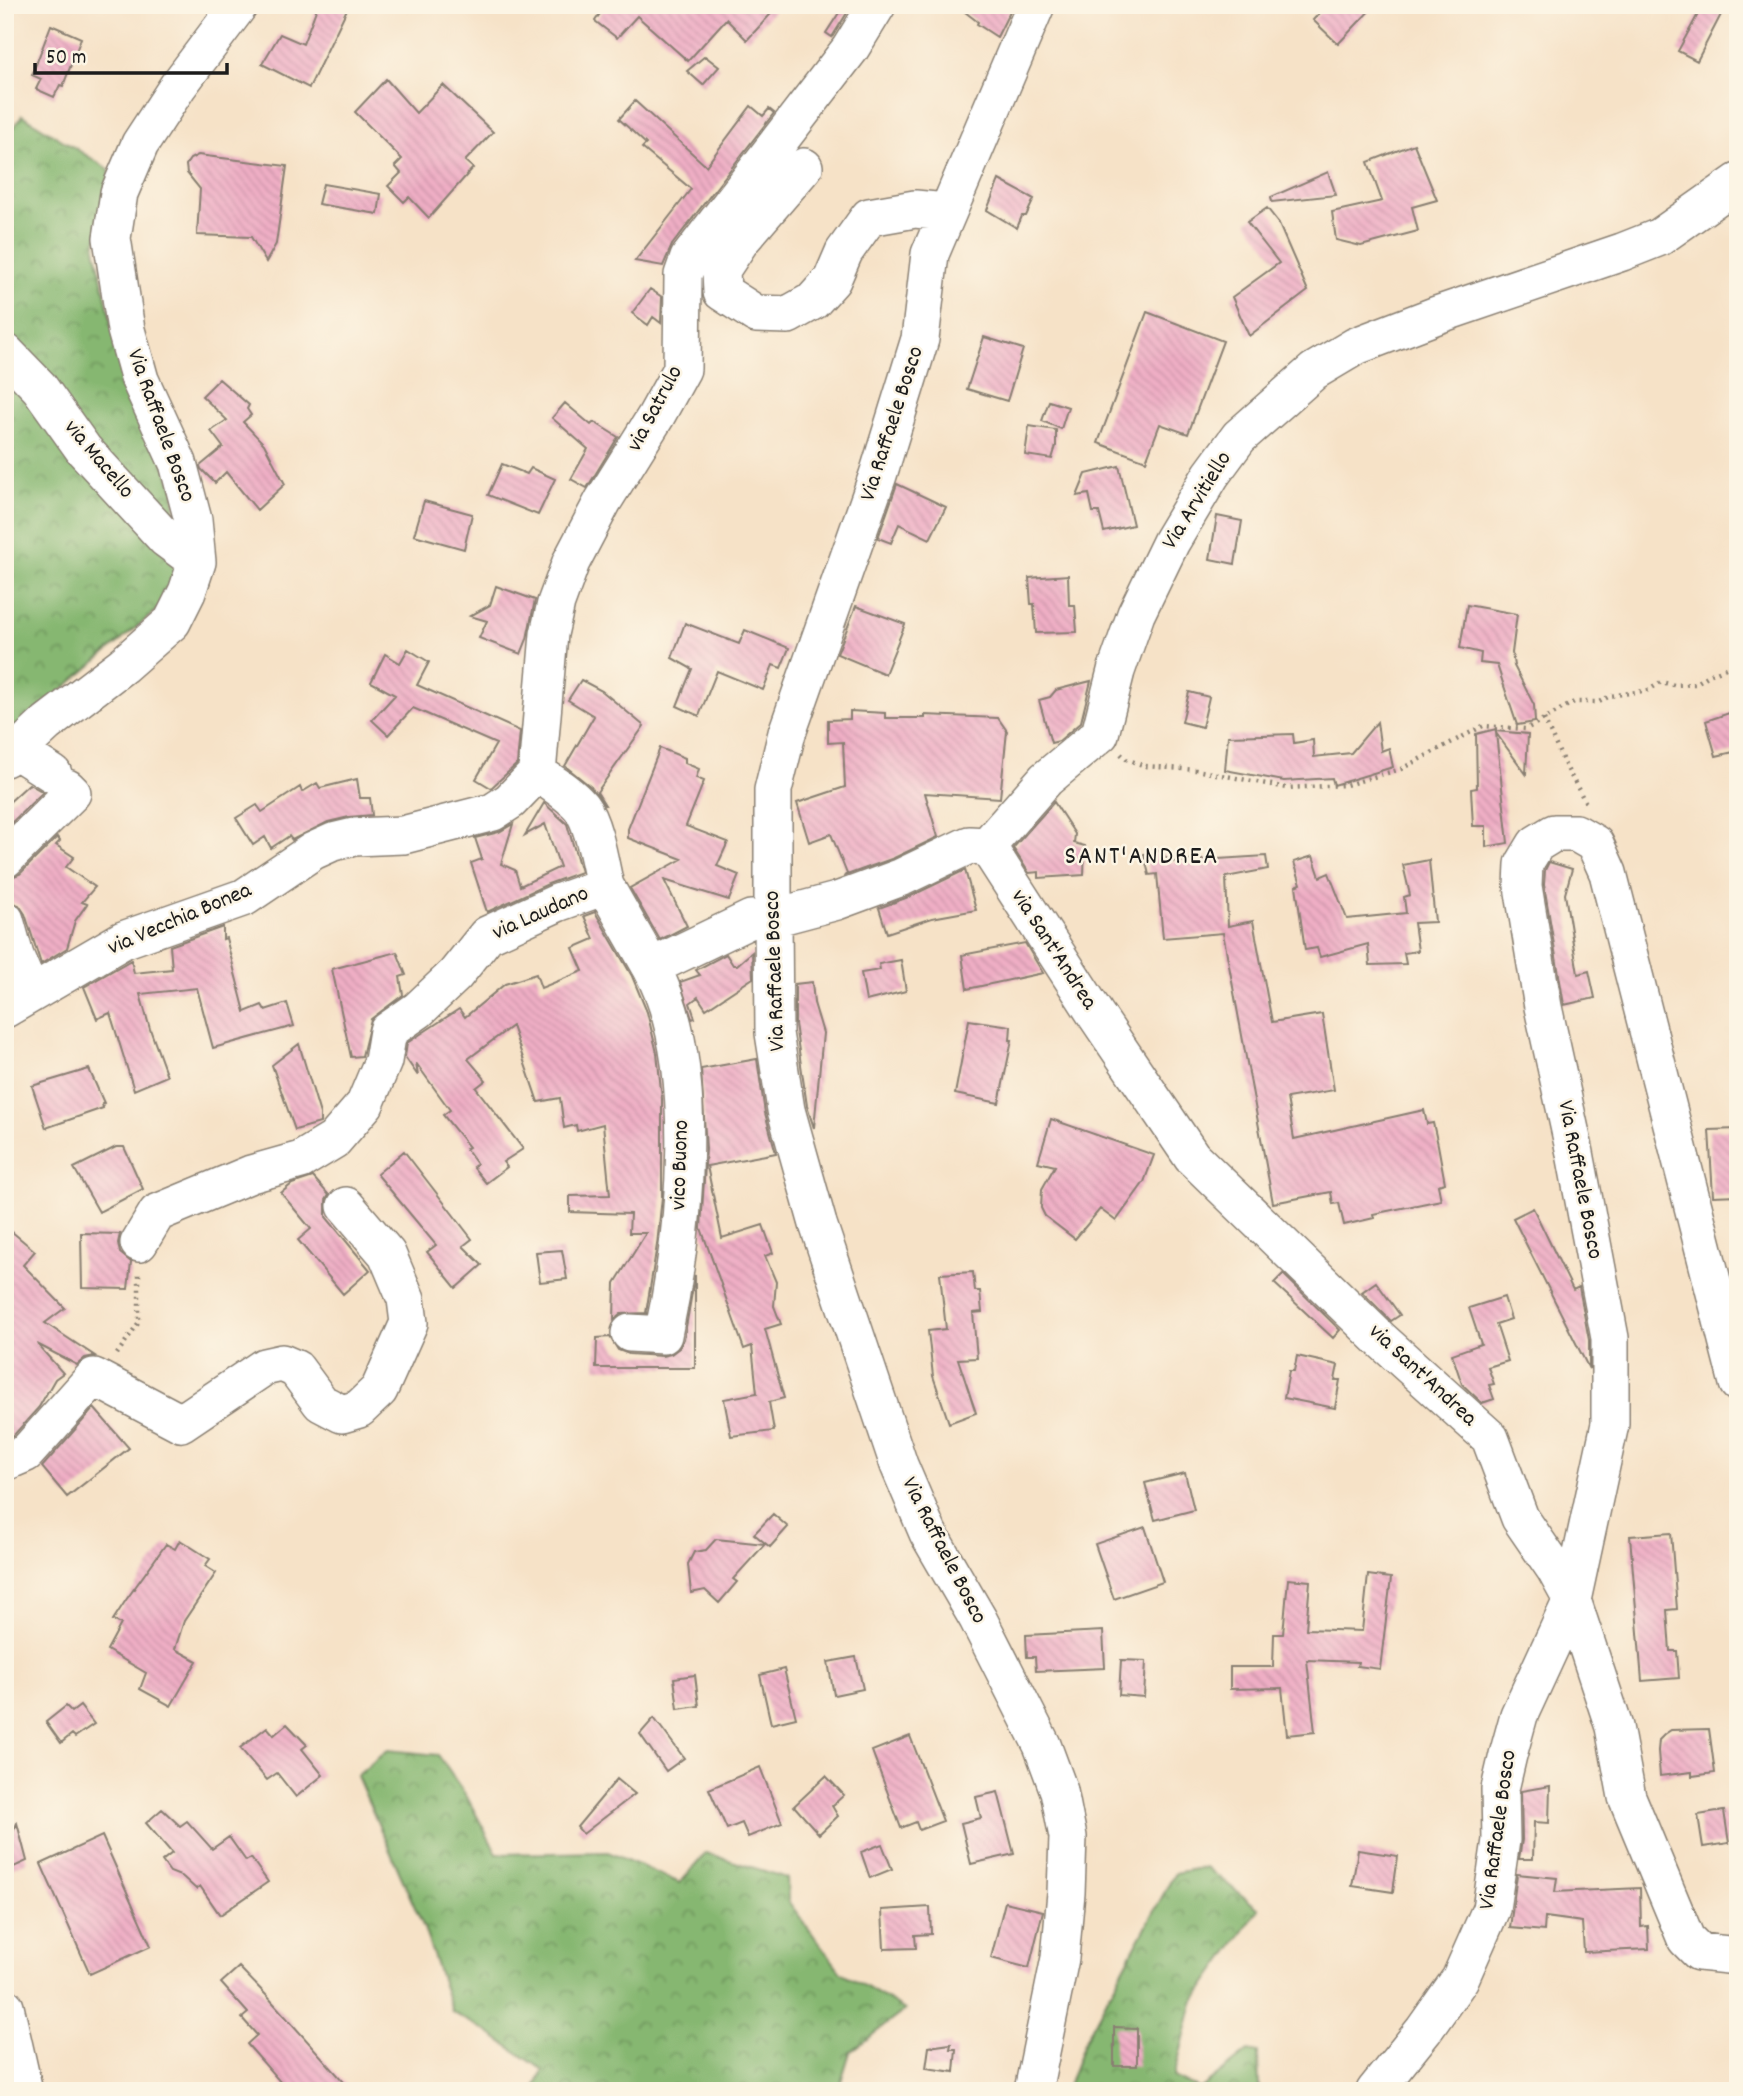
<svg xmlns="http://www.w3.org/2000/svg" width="1743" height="2096" viewBox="0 0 1743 2096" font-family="Dekko,sans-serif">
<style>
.forest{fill:url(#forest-crowns);stroke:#516a46;stroke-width:2}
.building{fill:url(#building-back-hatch)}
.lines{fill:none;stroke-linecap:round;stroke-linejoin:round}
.minor-casing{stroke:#897f72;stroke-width:40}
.path{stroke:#897f72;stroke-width:4.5;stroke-dasharray:2 5;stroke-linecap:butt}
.minor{stroke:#fff;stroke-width:37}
.labels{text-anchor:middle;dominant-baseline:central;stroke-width:5;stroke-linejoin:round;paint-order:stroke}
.street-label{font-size:23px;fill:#1c1c1c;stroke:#fcf5e5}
.quarter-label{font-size:26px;letter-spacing:2px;fill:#1c1c1c;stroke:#fcf5e5}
</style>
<defs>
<pattern id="forest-crowns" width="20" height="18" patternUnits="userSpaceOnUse" patternTransform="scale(1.75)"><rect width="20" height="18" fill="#86b771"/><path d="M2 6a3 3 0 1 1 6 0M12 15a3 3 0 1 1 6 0" fill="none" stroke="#6d945c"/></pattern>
<pattern id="building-back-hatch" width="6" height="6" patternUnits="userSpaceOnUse" patternTransform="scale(1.75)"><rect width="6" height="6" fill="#efaec5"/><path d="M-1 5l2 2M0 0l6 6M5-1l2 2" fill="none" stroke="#cc95a9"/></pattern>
</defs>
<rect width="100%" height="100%" fill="#fcf5e5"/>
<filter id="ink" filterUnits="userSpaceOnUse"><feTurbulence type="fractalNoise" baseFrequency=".0143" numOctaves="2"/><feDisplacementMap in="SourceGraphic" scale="14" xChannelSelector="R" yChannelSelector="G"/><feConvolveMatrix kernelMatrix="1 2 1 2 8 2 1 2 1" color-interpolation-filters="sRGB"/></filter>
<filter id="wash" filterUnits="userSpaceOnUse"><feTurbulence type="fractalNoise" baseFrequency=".00686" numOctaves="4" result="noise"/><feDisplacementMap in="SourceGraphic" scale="28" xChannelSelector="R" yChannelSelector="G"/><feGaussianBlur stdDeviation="1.57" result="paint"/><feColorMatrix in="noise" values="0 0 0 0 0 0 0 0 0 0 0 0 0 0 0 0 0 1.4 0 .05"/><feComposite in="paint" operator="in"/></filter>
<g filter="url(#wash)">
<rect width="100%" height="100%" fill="#f6e2c7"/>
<path class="forest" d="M22,115L110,170L95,248L116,342L174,489L176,594L5,738V163L11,132Z
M387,1750L438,1755L467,1797L497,1854L608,1852L680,1883L706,1853L787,1878L788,1901L841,1972L905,2010L850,2052L838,2091H534L543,2070L488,2032L452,2012L424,1928L357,1776Z
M1206,1867L1259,1909L1193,2003L1174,2077L1200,2089L1248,2051L1258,2053L1259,2091H1066L1085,2040L1175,1873Z"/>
<g id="blocks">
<path class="building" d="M318,5H349L309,88L262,64L280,34L303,44Z
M606,5H779L747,40L726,19L688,61L637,16L617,38L595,21Z
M844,5H852L832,37L826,33Z
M956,5H1013L997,37L977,24L978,22Z
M1327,5H1375L1338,44L1313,20Z
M1703,5H1726L1697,61L1678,51Z
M51,25L81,38L63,86L60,85L54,97L36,89L41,79L32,75Z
M705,56L719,67L703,85L687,71Z
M386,79L416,113L443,85L493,132L465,161L473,168L429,218L409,197L404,202L388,186L401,173L395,166L402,159L355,112Z
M635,101L706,166L751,106L763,116L769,109L774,113L672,245L663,266L635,261L691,189L642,148L646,144L619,119Z
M1414,144L1437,200L1412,207L1418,231L1361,246L1336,240L1332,212L1382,201L1368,162Z
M198,155L287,166L276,244L266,262L251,237L197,235L200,189L187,173L186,165L190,159Z
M1328,172L1336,195L1272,202L1271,197Z
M999,180L1034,199L1026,216H1022L1017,228L987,210Z
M323,184L381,194L378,214L318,204Z
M1267,208L1278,222L1308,291L1249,336L1232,297L1279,263L1247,222Z
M650,289L662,297L661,323L653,317L648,325L632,313Z
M1147,312L1223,341L1188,434L1160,424L1146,461L1098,443Z
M984,337L1023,349L1007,401L967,389Z
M219,379L249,405L247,409L251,415L243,422L264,444L285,484L257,510L226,472L215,483L201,469L200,466L223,447L211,431L227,420L202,396Z
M1049,401L1068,407L1061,429L1042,421Z
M565,403L591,425L594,422L618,437L587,488L571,479L588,449L552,418Z
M1029,426L1056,430V446L1052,459L1025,455Z
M502,464L527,474L531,468L555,479L538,515L488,495Z
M1119,466L1133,525L1104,532L1099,512H1093L1089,494L1077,496L1086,474Z
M897,484L946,507L930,539L899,524L891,543L878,538Z
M424,501L472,514L464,549L414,535Z
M1217,516L1242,521L1235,564L1210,559Z
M1068,575L1069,605H1075L1077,632L1036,633L1034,604H1031L1029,578Z
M496,586L535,600L527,639L521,654L479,638L487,621L470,616L490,605Z
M1467,605L1517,614L1512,653L1514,666L1534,705L1535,722L1517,725L1497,665L1480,663L1481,653L1460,648Z
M856,606L905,624L885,674L837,654Z
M685,623L739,644L745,630L789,648L781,668L773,665L763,690L717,671L699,716L677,706L692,669L672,658Z
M408,649L429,662L417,685L520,731L517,764L491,788L476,779L496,744L413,708L388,735L372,720L395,695L371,682L385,654L400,663Z
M581,680L602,691L644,726L597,792L605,805H604L591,787L565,766L594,716L568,700Z
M1091,681L1081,722L1059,741L1051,743L1039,700L1050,697L1056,690Z
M1189,692L1209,697L1202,727L1182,722Z
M850,711L885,713V718H925V715L998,718L1007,731L1000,798L925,793L938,837L894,858L844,876L847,874L831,834L809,842L797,803L845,787L843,742L828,743V720L850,719Z
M1732,712L1738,751L1716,756L1706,721Z
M1377,722L1381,751L1389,748L1393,767L1334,785L1332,778L1284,781L1225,770L1228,736L1293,734L1294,743L1313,740L1314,757L1351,753Z
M1496,729V731L1528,734L1526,774L1496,733L1508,843L1486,847V826H1473L1471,789L1477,788L1476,734Z
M660,748L685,758V763L699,769L696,778L704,781L686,826L728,842L717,866L739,875L729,900L664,880L687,926L660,940L630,888L682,859L628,838V829Z
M357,779L360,798H370L372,815L349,817L328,822L292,840L289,836L271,848L265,837L253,845L236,818L257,805L262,812L300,787L302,792L317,783L320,788Z
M29,784L43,792L5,829V806Z
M1054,802L1075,834L1074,843L1085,846L1084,875L1039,878V872L1029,873L1013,848Z
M544,803L567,824L581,872L548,884L487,912L471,863L482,859L475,838L499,832L513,824L501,864L515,870L520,886L560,867L545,824L525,835Z
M57,837L60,841L56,845L74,857L66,867L95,887L82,902L87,904L75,921L67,948L41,964L25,914L19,905L5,900V879L20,874Z
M1160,850L1169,862L1266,856L1268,869L1226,877L1228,926L1253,921L1272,1022L1322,1014L1334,1090L1287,1098L1294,1139L1424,1110L1427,1124L1433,1123L1438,1145L1445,1183L1438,1185L1441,1200L1373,1214L1374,1218L1344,1225L1339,1203L1333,1204L1331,1192L1273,1203L1223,933L1163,938L1157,874L1149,875L1144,854Z
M1313,856L1320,877L1329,873L1347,919L1406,913L1404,897L1410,895L1403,865L1429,860L1435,922L1414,923L1418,951L1404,953L1406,964L1370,965L1368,944L1320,957L1317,948L1305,950L1296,886L1301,884L1294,862Z
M1549,862L1572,869L1565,894L1578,974L1589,971L1595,998L1564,1005L1544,885L1545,870Z
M965,870L976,910L932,918L887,933L879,908L911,896Z
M595,912L632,976L647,1012L657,1053L662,1099V1197L657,1245L646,1313L621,1314L614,1320L615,1283L646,1233H629L630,1214L570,1212V1196L610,1195L603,1124L577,1131L576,1125L564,1128L560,1098L538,1102L512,1026L468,1059L486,1080L476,1088L523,1149L503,1162L507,1167L486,1183L473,1167L477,1164L466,1149L469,1147L443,1115L450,1110L416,1063L418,1076L405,1057L407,1043L459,1009L465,1017L505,984L536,974L541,988L583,971L573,948L594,939L584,916Z
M223,927V939L226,938L245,1012L262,1005L265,1010L287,1003L294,1026L213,1048L197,988L140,994L150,1029L167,1076L134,1090L110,1013L97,1019L84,987L131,960L134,973L172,969L170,946Z
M1025,943L1043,973L967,989L962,955Z
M397,952L406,975L400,977L403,995L371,1019L362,1056L351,1057L332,969Z
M752,952L753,978L706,1009L698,997L690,1003L695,1018L692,1019L680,982L700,975L696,970L726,954L733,965H737Z
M901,960L906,991L866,1001L861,973L880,970L879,964Z
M812,982L814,1003L823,1033L814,1128L807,1106L795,1024V984Z
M969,1020L1011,1026L1010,1040H1012L999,1103L955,1094Z
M299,1044L320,1114V1123L295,1130L272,1065Z
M757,1059L765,1113L776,1153L707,1166L722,1238L763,1225L773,1253L765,1256L776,1282L774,1306L781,1324L765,1329L784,1398L769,1402L774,1431L731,1436L724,1399L757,1393L752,1346L744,1349L701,1228L706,1149L701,1069Z
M89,1069L104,1103L102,1104L103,1108L46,1128L32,1086Z
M1051,1119L1154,1155L1144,1182L1116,1221L1100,1209L1075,1239L1045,1216L1041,1208L1042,1189L1055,1166L1038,1162Z
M1738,1129V1195L1713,1196L1709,1130Z
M116,1147H124L143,1189L99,1212L74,1168Z
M404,1151L472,1239L463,1246L482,1265L456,1288L427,1252L436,1245L377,1174Z
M313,1177L329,1195L326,1200V1217L370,1270L343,1294L298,1240L311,1229L281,1193L292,1184Z
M1533,1208L1573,1290L1579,1287L1589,1340V1369L1513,1218Z
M5,1226L35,1251L23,1265L65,1308L45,1323L95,1356L85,1358L77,1365L37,1344L63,1373L55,1379L39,1407L13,1436L5,1439Z
M81,1233L120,1234L118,1243L120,1253L131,1262L128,1289L82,1288Z
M562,1250L567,1279L540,1282L536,1252Z
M973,1272L975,1291H980L982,1312L973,1313L977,1358L958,1359L976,1413L949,1423L933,1376L928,1331L946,1329L940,1274Z
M1283,1274L1340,1330L1333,1338L1274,1283Z
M695,1275V1368H596L597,1338L610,1337L618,1350L629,1354L662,1356L671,1354L679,1348L684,1339Z
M1376,1282L1400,1315L1391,1321L1362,1292Z
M1504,1297L1511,1319L1496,1324L1508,1361L1488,1367L1494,1384L1489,1385L1494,1399L1482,1403L1462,1384L1452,1354L1481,1344L1469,1308Z
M1297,1356L1338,1365L1335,1380H1340L1335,1408L1284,1398L1289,1371H1294Z
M94,1408L129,1448L67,1497L42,1467Z
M1185,1473L1194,1510L1155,1520L1145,1483Z
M773,1514L788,1527L770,1547L754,1534Z
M1145,1527L1163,1582L1114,1599L1095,1544Z
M1671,1533L1677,1609L1667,1610L1670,1651H1677L1679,1678L1642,1681L1630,1536Z
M716,1539L765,1544L733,1579L737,1582L719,1603L705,1590L691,1593L688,1564L694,1552L706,1550Z
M180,1540L210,1559L205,1566L216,1573L184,1621L175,1649L197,1661L171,1706L140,1689L146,1673L107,1650L121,1624L113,1620L126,1600L166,1544L175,1549Z
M1368,1575L1391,1578L1380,1669L1357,1666L1358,1662L1307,1660L1315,1732L1287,1735L1282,1688L1230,1689V1667H1273L1274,1634H1283L1288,1579L1310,1581L1306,1629L1362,1631Z
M1103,1631L1105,1668L1036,1671L1035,1657H1027L1026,1635Z
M856,1657L863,1689L834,1695L828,1662Z
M1121,1660L1146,1661L1144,1697L1119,1695Z
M784,1669L796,1718L771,1724L760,1675Z
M695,1675L699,1706L678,1709L674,1678Z
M66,1706L72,1712L80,1706L94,1724L75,1737L72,1734L61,1743L46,1722Z
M654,1718L684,1758L666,1771L640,1734Z
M287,1724L307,1745L302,1749L323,1775L296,1797L277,1773L267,1780L240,1748L267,1727L274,1735Z
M1709,1729L1715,1773L1692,1776V1772L1660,1776L1658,1751L1659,1740L1665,1734L1671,1730Z
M910,1736L943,1821L919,1830L916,1822L901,1828L872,1751Z
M760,1767L782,1823L748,1837L742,1823L727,1829L709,1789Z
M826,1776L844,1795L832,1806L838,1816L819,1834L794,1806Z
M617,1779L635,1794L583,1834L577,1827Z
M1550,1786L1549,1823L1534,1822L1533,1859H1519L1522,1840L1521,1791Z
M998,1792L1014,1854L971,1864L961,1823L981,1818L976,1797Z
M162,1809L180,1826L187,1821L212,1849L229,1837L246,1861L251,1858L268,1882L220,1915L200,1886L196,1889L183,1877L170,1872L162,1861L172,1853L146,1823Z
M1724,1811L1729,1843L1703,1847L1698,1815Z
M17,1823L27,1861L5,1871V1850Z
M102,1836L151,1946L90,1974L41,1864Z
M882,1844L892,1869L870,1878L861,1852Z
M1358,1850L1398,1856L1393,1892L1352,1886Z
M1517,1874L1557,1878L1555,1892L1640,1888L1641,1927L1648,1926L1649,1949L1584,1952L1582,1922L1545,1917L1544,1931L1510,1928Z
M1005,1902L1043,1911L1029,1968L991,1958Z
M930,1907L931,1934L915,1935L916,1948L884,1949L882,1910Z
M239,1967L267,1996L352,2091H288L247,2044L257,2035L242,2018L248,2013L221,1983Z
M1114,2027L1137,2028V2066H1114Z
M951,2044L950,2049H956L954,2072L926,2068L929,2047Z"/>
</g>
</g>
<g filter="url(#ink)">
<use href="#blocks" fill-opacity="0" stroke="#897f72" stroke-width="2"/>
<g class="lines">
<defs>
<path id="minor" d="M804,167L741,240L721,270L722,292L756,314L788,315L813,301L832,280L844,252L869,217L915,209L946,212
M5,352L39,387L84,450L166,539L197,562
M17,751L53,774
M5,758L17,751L47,723L123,665L172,622L187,592L197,562L193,520L178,463L140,380L126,330L112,238L119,193L140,144L178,86L239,5
M537,773L549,634L556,603L571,562L603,501L656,416L682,369L683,275L689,258L850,49L877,5
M987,846L1096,1015L1192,1157L1380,1339L1490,1438L1520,1518L1555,1569L1572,1600L1614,1727L1627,1797L1686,1939L1699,1952L1738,1956
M5,859L72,793L67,788
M5,920L15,956L31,994
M5,1009L123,940L245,897L313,851L333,842L354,837L403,835L493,812L510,801L537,773C552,783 569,793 581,807C594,824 600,864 605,886
M139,1243L157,1213L251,1174L301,1160L334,1140L365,1104L383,1061L388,1031L418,1010L455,975L487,935L557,903L605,886L651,967L751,919L773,918L837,901L902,877L969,845L987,846L1046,779L1100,734L1116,671L1136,614L1171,542L1211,475L1239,437L1314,371L1356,346L1437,315L1622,252L1660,237L1738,182
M630,1333L663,1335C685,1233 703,1061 651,967
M5,1462L26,1453L94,1377L181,1423L264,1367L282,1363L296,1369L321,1403L342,1414L359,1409L379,1390L409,1323L406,1299L387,1254L346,1206
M5,2007L24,2091
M1033,2091L1060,1958L1066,1893L1068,1837L1059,1791L1042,1745L978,1619L928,1533L899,1465L818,1224L786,1110L774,1033L773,918V790L787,733L878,475L920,339L930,254L1036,5
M1375,2091L1424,2030L1460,1979L1491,1909L1501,1840L1500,1789L1508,1755L1519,1715L1572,1600L1610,1424V1338L1575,1153L1543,1007L1523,886L1524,864L1536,844L1554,833H1576L1595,844L1608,873L1738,1383"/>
</defs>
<use href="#minor" class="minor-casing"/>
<path class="path" d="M1544,719L1564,763L1587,805
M1121,754L1126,759L1145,766L1196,770L1287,788L1346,785L1401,769L1483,726L1526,729L1574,702H1599L1610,696L1649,690L1661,682L1674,685L1695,684L1709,675L1738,663
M117,1354L139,1322V1272"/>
<use href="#minor" class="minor"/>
</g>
</g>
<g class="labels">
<g class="street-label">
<text transform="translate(656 409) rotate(-62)">via Satrulo</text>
<text transform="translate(893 424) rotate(-72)">Via Raffaele Bosco</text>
<text transform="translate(160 426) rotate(70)">Via Raffaele Bosco</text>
<text transform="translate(98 460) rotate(50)">via Macello</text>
<text transform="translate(1198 501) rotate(-58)">Via Arvitiello</text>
<text transform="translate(541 914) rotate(-24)">via Laudano</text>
<text transform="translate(180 920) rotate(-23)">via Vecchia Bonea</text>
<text transform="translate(1053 950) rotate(57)">via Sant'Andrea</text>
<text transform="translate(776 971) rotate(-92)">Via Raffaele Bosco</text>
<text transform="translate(681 1165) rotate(-88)">vico Buono</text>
<text transform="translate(1579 1180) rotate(79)">Via Raffaele Bosco</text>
<text transform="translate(1422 1376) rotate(43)">via Sant'Andrea</text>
<text transform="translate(943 1551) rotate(63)">Via Raffaele Bosco</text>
<text transform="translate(1499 1830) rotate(-82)">Via Raffaele Bosco</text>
</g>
<g class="quarter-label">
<text x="1142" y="857">SANT'ANDREA</text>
</g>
</g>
<rect width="1743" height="2096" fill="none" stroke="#fcf5e5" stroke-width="28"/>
<path d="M35 63v10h192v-10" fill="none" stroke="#1c1c1c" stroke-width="3.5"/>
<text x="46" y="63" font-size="21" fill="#1c1c1c" stroke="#fcf5e5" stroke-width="5" paint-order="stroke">50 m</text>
</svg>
